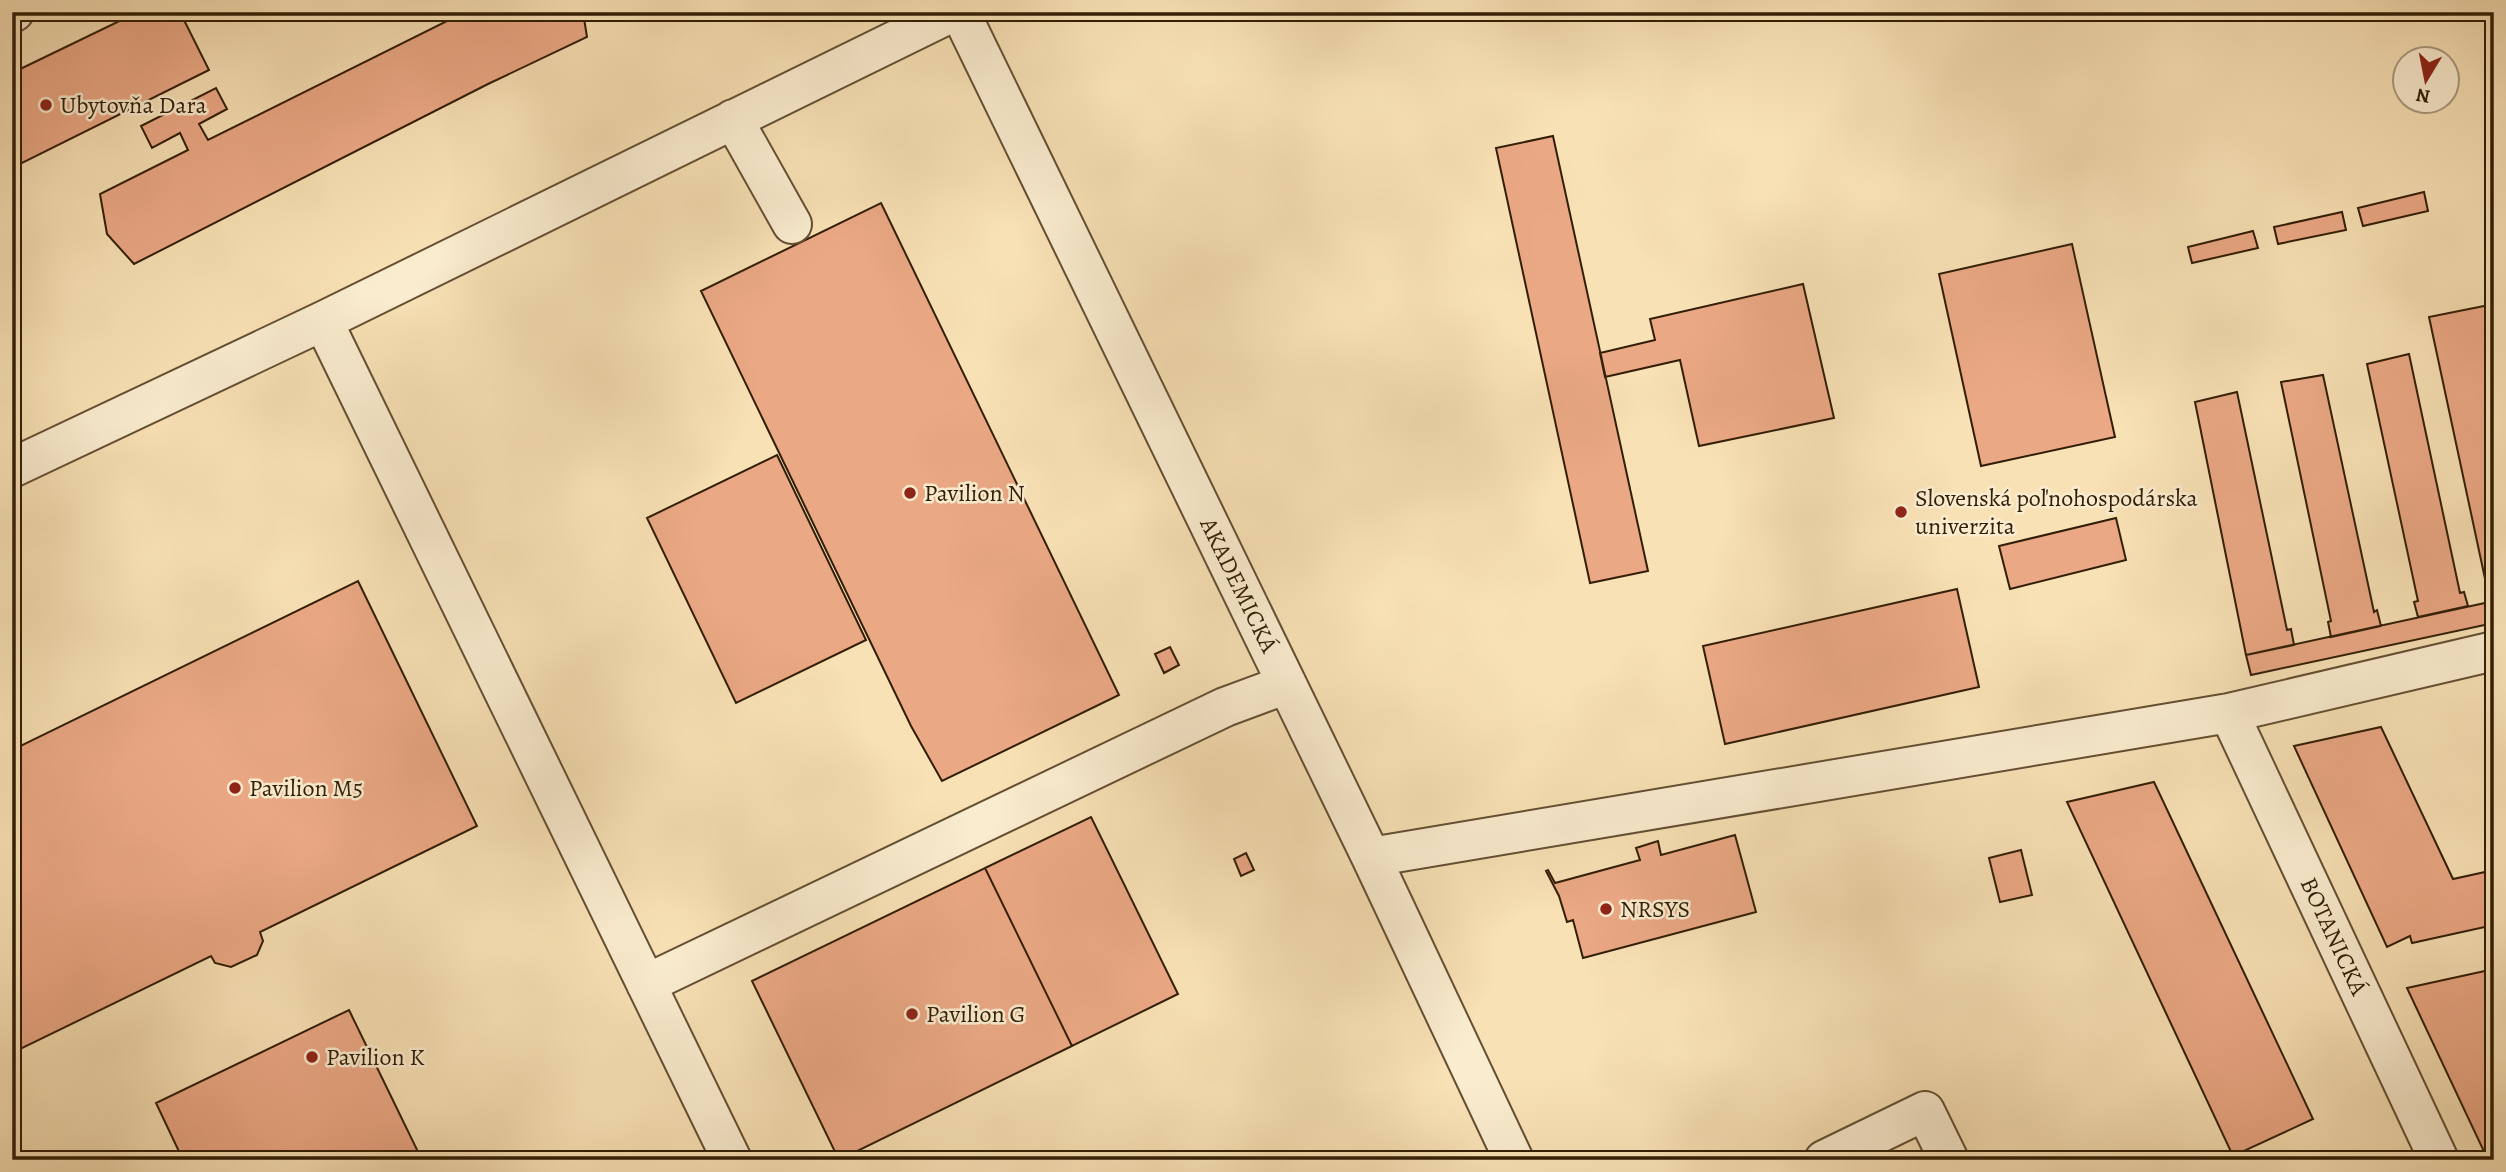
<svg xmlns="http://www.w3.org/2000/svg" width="2506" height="1172" viewBox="0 0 2506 1172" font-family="Alegreya,serif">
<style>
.building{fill:#eba885;stroke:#321e06;stroke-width:2}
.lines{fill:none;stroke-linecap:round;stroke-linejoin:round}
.minor-casing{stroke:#644f32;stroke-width:42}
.minor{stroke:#faeccf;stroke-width:38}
.poi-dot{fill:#8f2418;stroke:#faeccf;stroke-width:2.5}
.labels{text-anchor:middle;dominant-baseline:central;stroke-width:5;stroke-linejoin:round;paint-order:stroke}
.poi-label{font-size:24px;fill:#321e06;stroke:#faeccf;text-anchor:start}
.street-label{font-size:24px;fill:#321e06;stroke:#faeccf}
</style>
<rect width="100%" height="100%" fill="#f8e1b5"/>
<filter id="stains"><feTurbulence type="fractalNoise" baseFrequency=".00286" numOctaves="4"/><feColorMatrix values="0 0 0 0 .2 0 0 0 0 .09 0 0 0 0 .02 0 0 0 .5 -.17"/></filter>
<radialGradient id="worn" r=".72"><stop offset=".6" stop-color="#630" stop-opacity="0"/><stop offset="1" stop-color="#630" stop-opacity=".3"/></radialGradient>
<path class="building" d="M138,12H180L209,70L12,168V73Z
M465,12H583L587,37L488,84L134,264L107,234L100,194L188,150L180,133L152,148L141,126L216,88L227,109L199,124L208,140Z
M1553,136L1648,571L1590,583L1496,148Z
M2424,192L2428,211L2363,226L2358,208Z
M881,203L1119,695L942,781L911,726L701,291Z
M2342,212L2346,230L2278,244L2274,227Z
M2253,231L2258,248L2192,263L2188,247Z
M2072,244L2115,437L1981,466L1939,274Z
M1803,284L1834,418L1699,446L1680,360L1605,377L1600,353L1655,340L1650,319Z
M2494,304V601L2490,602L2429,317Z
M2409,354L2460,593L2464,592L2468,606L2418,617L2414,602L2418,601L2367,364Z
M2323,375L2374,612L2377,610L2381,626L2331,637L2328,622L2331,621L2281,382Z
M2237,392L2287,630L2291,629L2294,645L2246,655L2195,402Z
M777,455L866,640L736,703L647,518Z
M2116,518L2126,560L2010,589L1999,546Z
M358,581L477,826L260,932L263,941L257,955L231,967L215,963L211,956L12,1053V750Z
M1957,589L1979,687L1725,744L1703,646Z
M2494,601V623L2251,675L2246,655Z
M1170,647L1179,665L1164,673L1155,654Z
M2381,727L2453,879L2494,870V925L2412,943L2410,936L2387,947L2294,746Z
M2154,782L2313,1119L2233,1156L2067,802Z
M1091,817L1178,994L1072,1046L985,868Z
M1735,835L1756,912L1583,958L1573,920L1567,922L1559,896L1546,871L1548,870L1555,883L1640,860L1636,848L1658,841L1661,855Z
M2021,850L2032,895L2000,902L1989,858Z
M1246,853L1254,870L1241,876L1234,859Z
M985,868L1072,1046L839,1160L752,981Z
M2494,969V1160H2488L2407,988Z
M349,1010L422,1160H183L156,1103Z"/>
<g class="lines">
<defs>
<path id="minor" d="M960,12L1371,857L1514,1160
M12,13L14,12
M733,119L792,224
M323,321L732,1160
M12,468L323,321L953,12
M2229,713L2439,1160
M1371,857L2229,713L2494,651
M646,984L1225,707L1287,684
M1824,1160L1925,1111L1949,1160"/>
</defs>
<use href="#minor" class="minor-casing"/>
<use href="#minor" class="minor"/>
</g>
<g class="poi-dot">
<circle cx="46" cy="105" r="7"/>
<circle cx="910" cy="493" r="7"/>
<circle cx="1901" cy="512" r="7"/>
<circle cx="235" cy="788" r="7"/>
<circle cx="1606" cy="909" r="7"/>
<circle cx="912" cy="1014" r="7"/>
<circle cx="312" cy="1057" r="7"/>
</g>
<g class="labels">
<g class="poi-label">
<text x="60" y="105">Ubytovňa Dara</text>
<text x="924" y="493">Pavilion N</text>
<text x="1915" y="498">Slovenská poľnohospodárska<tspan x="1915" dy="28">univerzita</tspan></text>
<text x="249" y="788">Pavilion M5</text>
<text x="1620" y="909">NRSYS</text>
<text x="926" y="1014">Pavilion G</text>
<text x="326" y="1057">Pavilion K</text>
</g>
<g class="street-label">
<text transform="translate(1239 585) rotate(64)">AKADEMICKÁ</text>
<text transform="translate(2334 936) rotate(65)">BOTANICKÁ</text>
</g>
</g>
<rect width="2506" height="1172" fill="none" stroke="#f8e1b5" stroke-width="42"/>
<rect x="14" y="14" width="2478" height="1144" fill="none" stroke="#321e06" stroke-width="3.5"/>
<rect x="21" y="21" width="2464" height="1130" fill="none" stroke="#321e06" stroke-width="2"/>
<g transform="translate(2426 80) rotate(190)"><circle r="33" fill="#faeccf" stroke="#aa9a7f" stroke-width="2"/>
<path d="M0-5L12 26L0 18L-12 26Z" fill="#8f2418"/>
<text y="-10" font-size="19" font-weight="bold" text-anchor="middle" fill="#321e06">N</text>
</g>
<rect width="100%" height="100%" filter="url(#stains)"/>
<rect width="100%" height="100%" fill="url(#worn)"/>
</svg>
